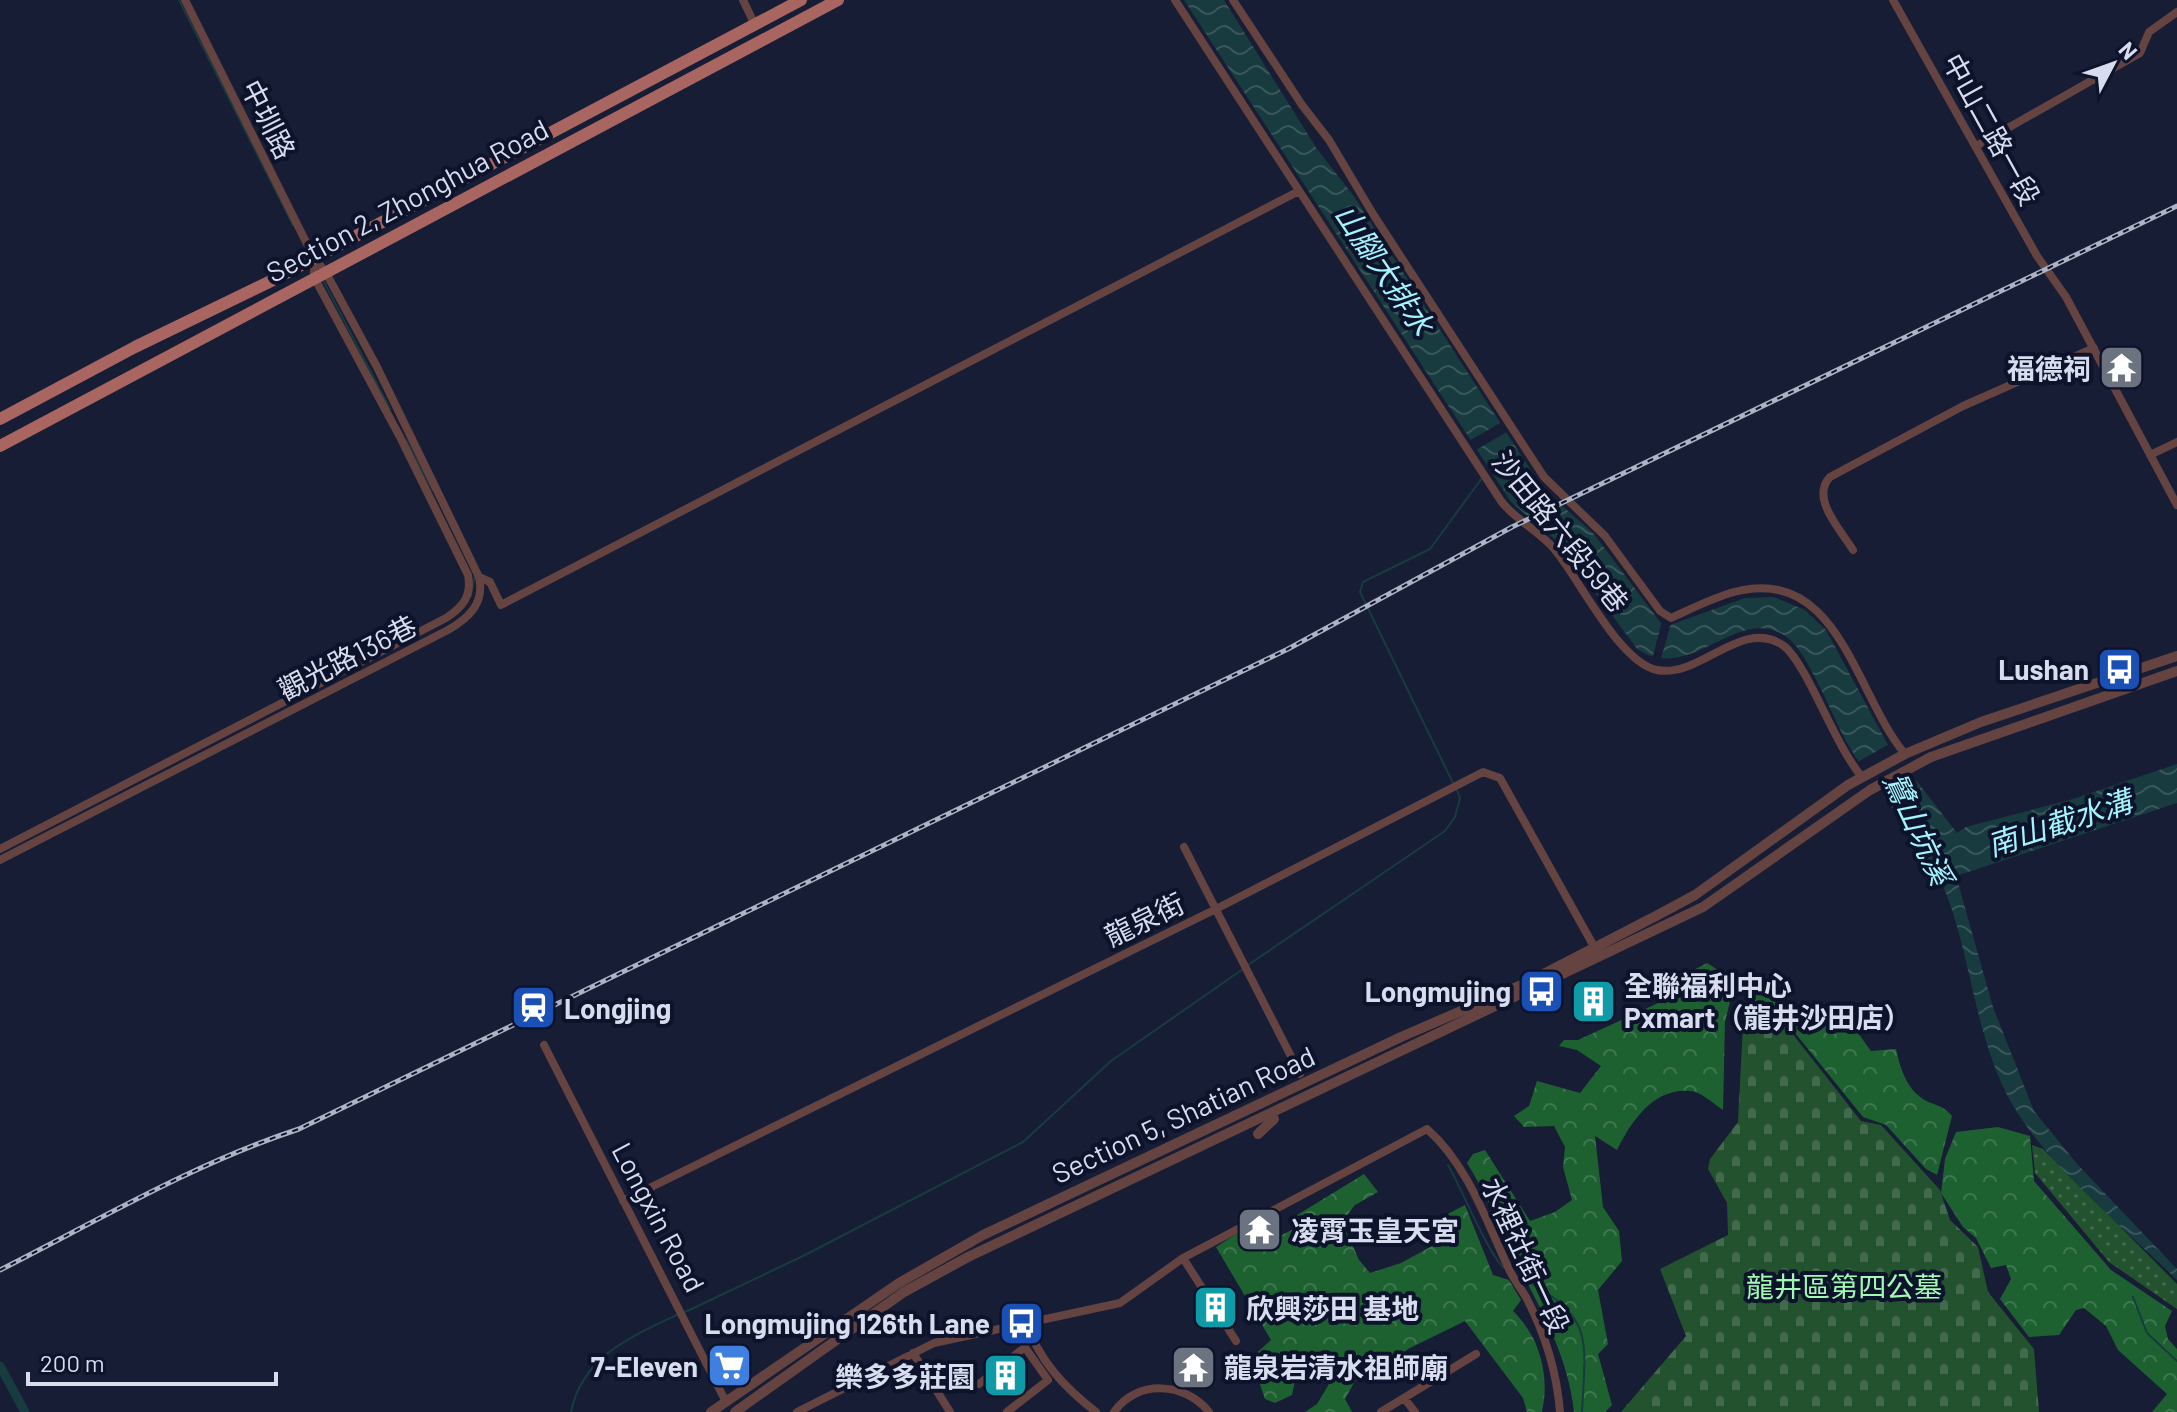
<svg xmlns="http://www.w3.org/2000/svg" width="2177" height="1412" viewBox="0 0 2177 1412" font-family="Barlow,'Noto Sans TC',sans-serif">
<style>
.forest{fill:url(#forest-crowns)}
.cemetery{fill:url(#cemetery-stones)}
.park{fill:url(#park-dots)}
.water{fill:url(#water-waves)}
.pier{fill:#161d35}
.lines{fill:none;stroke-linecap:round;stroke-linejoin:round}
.stream{stroke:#183b3f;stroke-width:2}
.canal{stroke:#183b3f;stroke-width:9}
.minor{stroke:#644340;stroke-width:8}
.tertiary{stroke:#644340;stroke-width:10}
.primary{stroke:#a96661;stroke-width:12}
.rail-casing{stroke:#acb3c5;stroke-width:5}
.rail{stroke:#0d132b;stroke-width:2;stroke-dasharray:6;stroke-linecap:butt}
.labels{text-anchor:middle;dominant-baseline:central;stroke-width:8;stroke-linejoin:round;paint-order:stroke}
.street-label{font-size:28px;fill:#d7ddee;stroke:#0d132b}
.poi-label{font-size:28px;font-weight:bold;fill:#d7ddee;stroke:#0d132b;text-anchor:end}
.park-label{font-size:28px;fill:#9ffab2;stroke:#0d132b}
.water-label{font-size:30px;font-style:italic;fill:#a4f4fd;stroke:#0d132b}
</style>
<defs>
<pattern id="forest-crowns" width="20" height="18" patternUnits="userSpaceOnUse" patternTransform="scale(2)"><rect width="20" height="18" fill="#1e6131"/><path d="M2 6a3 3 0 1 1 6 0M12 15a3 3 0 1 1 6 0" fill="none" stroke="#3e774f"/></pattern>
<pattern id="cemetery-stones" width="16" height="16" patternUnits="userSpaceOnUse" patternTransform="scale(2)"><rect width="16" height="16" fill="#23522f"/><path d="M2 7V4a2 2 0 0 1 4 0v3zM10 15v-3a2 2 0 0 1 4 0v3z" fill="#426a4d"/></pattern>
<pattern id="park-dots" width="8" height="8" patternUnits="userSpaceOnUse" patternTransform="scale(2)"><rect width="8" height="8" fill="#23522f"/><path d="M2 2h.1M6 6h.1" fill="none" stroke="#426a4d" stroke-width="1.8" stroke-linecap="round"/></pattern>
<pattern id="water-waves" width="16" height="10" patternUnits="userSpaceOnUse" patternTransform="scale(2)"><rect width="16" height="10" fill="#183b3f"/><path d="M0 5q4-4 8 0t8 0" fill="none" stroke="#39575b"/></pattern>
</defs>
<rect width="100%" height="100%" fill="#161d35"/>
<path class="forest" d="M1707,963L1735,981L1725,1022L1723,1110C1714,1104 1701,1092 1691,1091C1653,1087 1631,1122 1617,1150L1595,1136L1603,1207L1619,1231L1622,1261L1598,1290L1608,1344L1598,1354L1612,1405L1605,1412H1574C1568,1356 1542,1312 1517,1263C1500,1229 1487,1195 1467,1163L1473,1154L1485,1150L1530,1221L1555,1212L1572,1200L1563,1167L1565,1147L1554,1126L1524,1127L1514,1116L1529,1106L1537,1081L1580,1093L1601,1066L1577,1050L1559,1046L1564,1040H1578L1667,999L1684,975Z
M1749,988L1844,1031L1858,1033L1871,1051L1896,1049C1901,1071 1908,1094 1931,1103C1941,1107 1944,1107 1952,1116L1937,1175L1926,1169L1886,1125L1863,1117L1783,1018L1745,1001Z
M1998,1127L2030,1136L2034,1181L2111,1270L2172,1311L2165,1326L2168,1339L2177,1349V1412H2152L2167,1394L2118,1350L2106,1326L2084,1308L2076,1310L2059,1335L2029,1337L2000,1299L2011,1279L2006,1265L1991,1268L1976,1238L1963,1227L1941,1193L1945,1159L1956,1132Z
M1364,1174L1378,1192L1355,1205L1342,1222L1359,1260L1370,1273L1401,1263L1443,1240L1440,1218L1465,1205L1493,1275L1509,1280L1521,1300L1513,1311C1540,1337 1550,1376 1542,1412H1527L1523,1398L1465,1321L1408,1349L1382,1372L1355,1381L1345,1399L1352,1412H1305L1317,1404L1329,1384L1306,1376L1295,1381L1292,1395L1275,1403L1265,1399L1251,1358L1271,1340L1216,1247L1238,1233L1250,1250L1294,1229V1217Z"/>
<path class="cemetery" d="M1744,1005L1784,1023L1861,1121L1881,1125L1940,1190L1950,1220L1978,1247L1988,1292L2034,1349L2039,1412H1621L1686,1336L1660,1269L1728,1235L1727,1203L1708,1169L1710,1159L1738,1122Z"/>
<path class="park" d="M2032,1145L2043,1149L2177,1284V1309L2109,1262L2035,1173Z"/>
<path class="water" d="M1184,0H1224L1317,149L1353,195L1543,489L1593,533L1661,623L1670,625L1745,598L1774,597L1805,610L1826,630L1887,743L1957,833L1966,827L2073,799L2177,764V803L1956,876L1993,1007L2034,1111L2078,1165L2177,1269V1280C2125,1229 2048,1166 2012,1104C1976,1041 1972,962 1947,896C1926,840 1873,792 1845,739C1832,715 1808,654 1789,639C1740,599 1692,686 1637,649L1558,542L1511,502Z"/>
<path class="pier" d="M1502,422L1508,431L1476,450L1469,441Z
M1662,621L1671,623L1660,662L1652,660Z
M1891,743L1921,778L1880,799L1856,763Z"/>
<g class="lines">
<path class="stream" d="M179,0L293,225
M323,280L390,409
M406,440L433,491
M471,596L475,575
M1453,783L1360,592L1363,582L1430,549L1482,478
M1248,965L1445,831L1455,817L1460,798L1456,788
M1448,1165C1462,1189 1488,1254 1504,1268
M1519,1276C1594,1318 1586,1333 1582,1412
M2133,1297L2147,1333L2177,1361
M683,1313L803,1256L1023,1142L1111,1061L1243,969
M571,1412C582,1357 630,1337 677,1315"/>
<path class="canal" d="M0,1366L25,1412"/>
<path class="minor" d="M743,0L755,25
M1175,0L1501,501C1516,521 1540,531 1555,550C1580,580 1619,662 1657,670C1700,679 1742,616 1784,646C1807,664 1835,746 1862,777
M1233,0L1302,105L1329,140L1373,214L1544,477L1605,536L1660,611L1671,618C1691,609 1712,598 1734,592C1839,564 1855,695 1905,754
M1893,0L2037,256L2066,297L2177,505
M1978,145L2140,53L2149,32L2177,12
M2150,455L2177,442
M1853,550C1840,529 1810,498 1830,477L1963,406L2094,348
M479,577L490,582L501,605L1299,191
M1184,847L1300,1074
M0,849L446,618C463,607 472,596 468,575L400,437L314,277V258
M0,860L448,630C469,618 485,603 479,577L377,367L325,271L314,258L185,0
M544,1045L726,1402
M623,1201L1214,910L1483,772L1500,778L1597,952
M1183,1258L1236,1341
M1026,1321C1038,1360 1065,1388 1096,1412
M913,1353L950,1412
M979,1384L1025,1347
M1404,1398L1415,1412
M797,1412L934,1343L1120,1303L1183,1258L1427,1129C1467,1164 1486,1220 1508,1267C1513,1279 1521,1288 1527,1299C1545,1334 1557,1374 1560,1412
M1007,1412L1048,1380L1024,1346L1016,1323
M1114,1412C1137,1379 1185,1382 1209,1412
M1381,1412L1476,1354"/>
<path class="tertiary" d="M1258,1134L1274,1119
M711,1412L899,1283L983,1235L1401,1037L1528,982L1656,916L1695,895L1848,785L1905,754L1981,722L2177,656
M735,1412L904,1292L968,1257L1703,907L1870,790L1931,757L2177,671"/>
<path class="primary" d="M0,419L135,347L271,281L801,0
M0,446L838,0"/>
<defs>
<path id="rail" d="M0,1270C97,1221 195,1163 299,1129L1288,649L1512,527L2177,206"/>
</defs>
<use href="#rail" class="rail-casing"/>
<use href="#rail" class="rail"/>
</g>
<defs>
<symbol id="temple-square" viewBox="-11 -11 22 22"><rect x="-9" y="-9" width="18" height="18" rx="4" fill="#6b7280" stroke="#0d132b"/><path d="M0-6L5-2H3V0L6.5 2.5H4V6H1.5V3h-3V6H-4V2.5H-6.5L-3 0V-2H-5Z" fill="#fff"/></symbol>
<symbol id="bus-square" viewBox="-11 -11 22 22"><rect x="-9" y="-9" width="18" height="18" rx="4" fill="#1a4fb4" stroke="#0d132b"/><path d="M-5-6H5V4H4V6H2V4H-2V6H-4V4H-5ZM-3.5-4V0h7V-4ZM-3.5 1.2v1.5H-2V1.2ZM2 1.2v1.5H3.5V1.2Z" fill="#fff"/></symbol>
<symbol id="building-square" viewBox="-11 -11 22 22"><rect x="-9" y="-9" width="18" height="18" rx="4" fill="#0f9aa8" stroke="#0d132b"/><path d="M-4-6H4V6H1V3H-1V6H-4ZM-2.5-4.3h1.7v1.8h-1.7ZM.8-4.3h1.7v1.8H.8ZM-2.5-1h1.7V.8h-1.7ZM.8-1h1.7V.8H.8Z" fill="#fff"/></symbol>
<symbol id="station-square" viewBox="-11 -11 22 22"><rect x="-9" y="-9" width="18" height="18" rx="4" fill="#1a4fb4" stroke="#0d132b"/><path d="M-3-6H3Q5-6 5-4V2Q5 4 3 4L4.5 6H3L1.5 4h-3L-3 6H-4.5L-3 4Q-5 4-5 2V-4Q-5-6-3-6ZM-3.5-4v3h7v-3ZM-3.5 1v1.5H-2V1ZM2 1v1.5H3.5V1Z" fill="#fff"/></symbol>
<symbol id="supermarket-square" viewBox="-11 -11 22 22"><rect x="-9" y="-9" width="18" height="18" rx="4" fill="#3f7fe0" stroke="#0d132b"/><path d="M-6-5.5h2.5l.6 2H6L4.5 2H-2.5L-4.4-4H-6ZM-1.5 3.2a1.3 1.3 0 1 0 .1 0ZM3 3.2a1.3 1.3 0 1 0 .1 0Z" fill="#fff"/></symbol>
</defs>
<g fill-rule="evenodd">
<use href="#temple-square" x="2096" y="342" width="51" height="51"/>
<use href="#bus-square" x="2094" y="644" width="51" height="51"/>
<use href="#bus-square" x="1516" y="966" width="51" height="51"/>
<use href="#building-square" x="1568" y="976" width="51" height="51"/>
<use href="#station-square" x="508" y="982" width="51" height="51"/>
<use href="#temple-square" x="1234" y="1204" width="51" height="51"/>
<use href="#building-square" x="1190" y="1282" width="51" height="51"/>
<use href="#bus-square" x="996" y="1298" width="51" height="51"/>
<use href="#supermarket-square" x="704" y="1340" width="51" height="51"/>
<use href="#temple-square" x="1168" y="1342" width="51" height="51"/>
<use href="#building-square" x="980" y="1350" width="51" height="51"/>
</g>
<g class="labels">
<g class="street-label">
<text transform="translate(269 119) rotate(63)">中圳路</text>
<text transform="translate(1992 129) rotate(61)">中山二路一段</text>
<text transform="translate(407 200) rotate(-28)">Section 2, Zhonghua Road</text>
<text transform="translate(1561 531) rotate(51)">沙田路六段59巷</text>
<text transform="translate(347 657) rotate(-27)">觀光路136巷</text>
<text transform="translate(1144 919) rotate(-26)">龍泉街</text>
<text transform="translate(1183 1114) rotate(-25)">Section 5, Shatian Road</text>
<text transform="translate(659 1217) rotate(62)">Longxin Road</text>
<text transform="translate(1526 1255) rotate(65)">水裡社街一段</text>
</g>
<g class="poi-label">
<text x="2091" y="368">福德祠</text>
<text x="2089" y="669">Lushan</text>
<text x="1624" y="985" text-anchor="start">全聯福利中心<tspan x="1624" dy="32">Pxmart（龍井沙田店）</tspan></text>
<text x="1511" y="991">Longmujing</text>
<text x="564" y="1008" text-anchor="start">Longjing</text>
<text x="1291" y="1230" text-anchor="start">凌霄玉皇天宮</text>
<text x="1246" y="1308" text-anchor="start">欣興莎田 基地</text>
<text x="990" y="1323">Longmujing 126th Lane</text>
<text x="698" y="1366">7-Eleven</text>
<text x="1224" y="1367" text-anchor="start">龍泉岩清水祖師廟</text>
<text x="975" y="1376">樂多多莊園</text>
</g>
<g class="park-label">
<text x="1844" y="1286">龍井區第四公墓</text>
</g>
<g class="water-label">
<text transform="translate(1385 269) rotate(56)">山腳大排水</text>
<text transform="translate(2059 822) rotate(-18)">南山截水溝</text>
<text transform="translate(1919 828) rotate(65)">鷺山坑溪</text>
</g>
</g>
<g transform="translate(2113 64) rotate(49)" stroke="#0d132b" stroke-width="6" paint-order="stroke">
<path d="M0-6L14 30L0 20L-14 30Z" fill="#d7ddee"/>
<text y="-12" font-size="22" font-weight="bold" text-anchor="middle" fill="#d7ddee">N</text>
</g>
<path d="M28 1372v12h248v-12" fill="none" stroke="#d7ddee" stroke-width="4"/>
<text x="40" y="1372" font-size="24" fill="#d7ddee" stroke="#0d132b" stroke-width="6" paint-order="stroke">200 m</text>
</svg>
